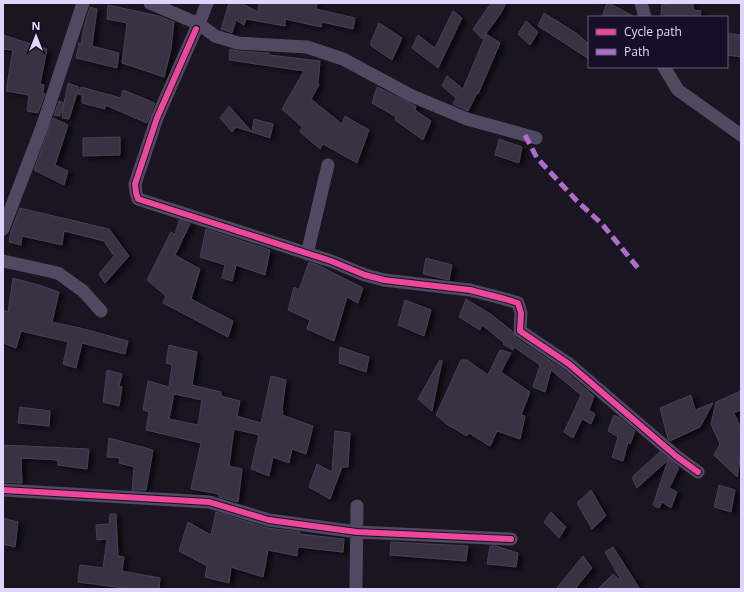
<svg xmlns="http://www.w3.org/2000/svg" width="744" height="592" viewBox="0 0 744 592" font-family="'Open Sans',sans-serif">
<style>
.building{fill:#383343;stroke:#464055;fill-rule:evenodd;filter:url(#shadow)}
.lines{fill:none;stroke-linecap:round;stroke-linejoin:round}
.minor{stroke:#4f4a62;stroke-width:13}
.quiet{stroke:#b06ccc;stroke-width:5;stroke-dasharray:10 5;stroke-linecap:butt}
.cycleway-casing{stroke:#170f27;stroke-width:8}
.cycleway{stroke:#ed469a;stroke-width:6}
</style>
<defs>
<filter id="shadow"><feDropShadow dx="4.5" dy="2.5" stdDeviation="2" flood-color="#0009"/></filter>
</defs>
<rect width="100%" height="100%" fill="#191521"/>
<path class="building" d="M229,3H241L258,12L259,3H317L316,9L355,18L353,29L322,22L321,27L285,19V26L246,19L244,25L236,20L232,33L221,29Z
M491,3H506L501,13L482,39L473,29Z
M607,3H609L635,17H602Z
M669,3H693V10L701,11L700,17H667L661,16L662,4L669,5Z
M108,5L159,16L174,22L171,49L164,77L122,63L127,23L107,19Z
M90,7L97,9L92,46L119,53L117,68L76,58L79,43H81L84,27Z
M453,11L462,18L438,68L412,48L418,35L435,48Z
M544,13L576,33L589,44V59L538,26Z
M526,21L538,32L530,45L518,34Z
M379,23L402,38L392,60L371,46V42Z
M727,33L741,35V57L727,55Z
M486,34L500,43L478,94L477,93L468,111L453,104L456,98L442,86L447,76L463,89Z
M3,35L47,49L40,84L44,85L43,93L45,94L38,113L27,111L29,95L6,91L13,50L3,49Z
M230,49L238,51L267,53H269V55L320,61L318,84L319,85L311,99L342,124L345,116L369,130L357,163L323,144L320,149L300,132L302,127L282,109L304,71L229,60Z
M68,83L79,87L69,119L62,118L64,103L60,116L54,115L59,101L64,103Z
M81,87L121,98L123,90L155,103L147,123L105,105V109L82,103V95L78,94Z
M377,87L416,106L415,110L431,121L423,140L395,120L396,117L372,103Z
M229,106L252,132L236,127L232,132L220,118Z
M53,118L68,125L55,165L68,171L64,185L34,170Z
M254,119L273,124L270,138L252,132Z
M120,137V155L83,156V138Z
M499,139L522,147L519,163L495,155Z
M20,208L109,229L129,256L105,283L99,274L114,256L104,241L64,231L62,245L22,236L21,245L9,242L11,231Z
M179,220L190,224L175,255L200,269L191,299L233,321L228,337L163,303L166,296L147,280L171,232L175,235Z
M206,229L270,250L265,275L236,265L232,281L222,278L225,265L200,257Z
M426,258L452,265L449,280L423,274Z
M309,262L318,265L363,288L358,303L347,297L334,341L307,329L310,320L288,310L294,287L299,290Z
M13,278L42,286L59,292L52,322L80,328L128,341L125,354L82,343L76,368L63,364L68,342L21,331L16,348L3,343V310L8,312Z
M466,299L492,315L512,331L516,338L564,370L594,396L589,410L595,414L591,424L582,419L573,438L564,432L581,395L551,370L545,392L533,387L540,365L514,347L513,350L503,344L504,343L482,325L480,330L459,317Z
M405,300L431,310L424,336L398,325Z
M169,345L197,352L192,385L221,392V396L240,401L237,416L261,423L271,376L286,380L282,410L283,411L282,415L313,426L306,454L292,449L289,463L273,457L269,476L251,469L259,435L234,429L229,466L242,469L238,502L219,497V494L191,489L201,443L146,430L149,412L143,410L148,381L169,387L172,365L166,363ZM174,394L202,400L198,425L169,419Z
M340,347L369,357L366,372L339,363Z
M500,350L511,353L501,372L530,392L521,415L525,416L520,439L497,431L490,446L469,433L467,436L448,425L436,415L461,360H467L488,375Z
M440,360L442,361L432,411L418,399Z
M107,370L122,374L119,386L122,387L119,406L103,402Z
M741,391V410L734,413L741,428V456L737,477L714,455L720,444L711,424L716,402Z
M691,395L695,410L713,403L700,427L670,441L668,439L660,408Z
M20,407L50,411L49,426L18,423Z
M614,415L620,418L635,431L630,444L628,442L623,461L612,457L618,437L608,431Z
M335,431L350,433L348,467H342L330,499L309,487L317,464L332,472Z
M109,438L153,450L146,490H132L134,467L119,463L120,458L107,457Z
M3,445L89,449L87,469L58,465V460L21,458L22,483L3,482Z
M660,452L679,468L669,488L677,492L671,508L662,502L659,508L653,505L668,460L637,488L633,480V476Z
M719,485L735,490L731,512L714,507Z
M591,490L606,516L592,529L577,503Z
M216,512L268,528L300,532V534L344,539L343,552L298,547L297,556L268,550L263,577L231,567L229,583L205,577L207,566L179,551L188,522L211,535Z
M551,512L566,527L559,538L544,522Z
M110,514H116L118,556L124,557L122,571L160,578L159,589H131L78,582L80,565L103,568L107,539L97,540L96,525L109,524Z
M3,518L18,522L15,547L3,544Z
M391,542L468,546L466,561L390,555Z
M490,546H496L518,553L516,567L487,564Z
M613,547L640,589H598L613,574L619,579L620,578L605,552Z
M583,556L592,568L575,589H556Z"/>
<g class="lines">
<path class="minor" d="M150,3L199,24L215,36L238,43L307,47L343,59L410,95L467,119L536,138
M641,3L645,17
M199,24L207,3
M196,29L157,118L135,184L136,193L138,199L331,261L365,275L384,280L470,290L505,299L518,303L521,313L520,331L569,364L676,456L698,472
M664,67L678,90L741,135
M3,229L42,127L83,3
M307,254L328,165
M3,261L58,273L83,291L101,311
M3,490L209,502L269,520L357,532L511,539
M356,589L357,506"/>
<path class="quiet" d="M525,135L537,158L577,201L602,224L638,268"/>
<defs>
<path id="cycleway" d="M196,29L157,118L135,184L136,193L138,199L331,261L365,275L384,280L470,290L505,299L518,303L521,313L520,331L569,364L676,456L698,472
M3,490L209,502L269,520L357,532L511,539"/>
</defs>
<use href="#cycleway" class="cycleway-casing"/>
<use href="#cycleway" class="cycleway"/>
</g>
<rect width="744" height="592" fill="none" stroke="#e0d5ff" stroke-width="8"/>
<rect x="588" y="16" width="140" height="52" fill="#170f27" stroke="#675e7d"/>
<rect x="596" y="29" width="20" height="6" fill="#ed469a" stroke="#675e7d"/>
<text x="624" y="36" font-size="12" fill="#e0d5ff">Cycle path</text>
<rect x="596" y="49" width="20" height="6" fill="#b06ccc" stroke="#675e7d"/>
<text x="624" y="56" font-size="12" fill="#e0d5ff">Path</text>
<g transform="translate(36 36)" stroke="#170f27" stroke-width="3" paint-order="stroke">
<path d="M0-3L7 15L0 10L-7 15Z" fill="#e0d5ff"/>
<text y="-6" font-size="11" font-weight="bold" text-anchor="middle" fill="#e0d5ff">N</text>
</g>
</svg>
